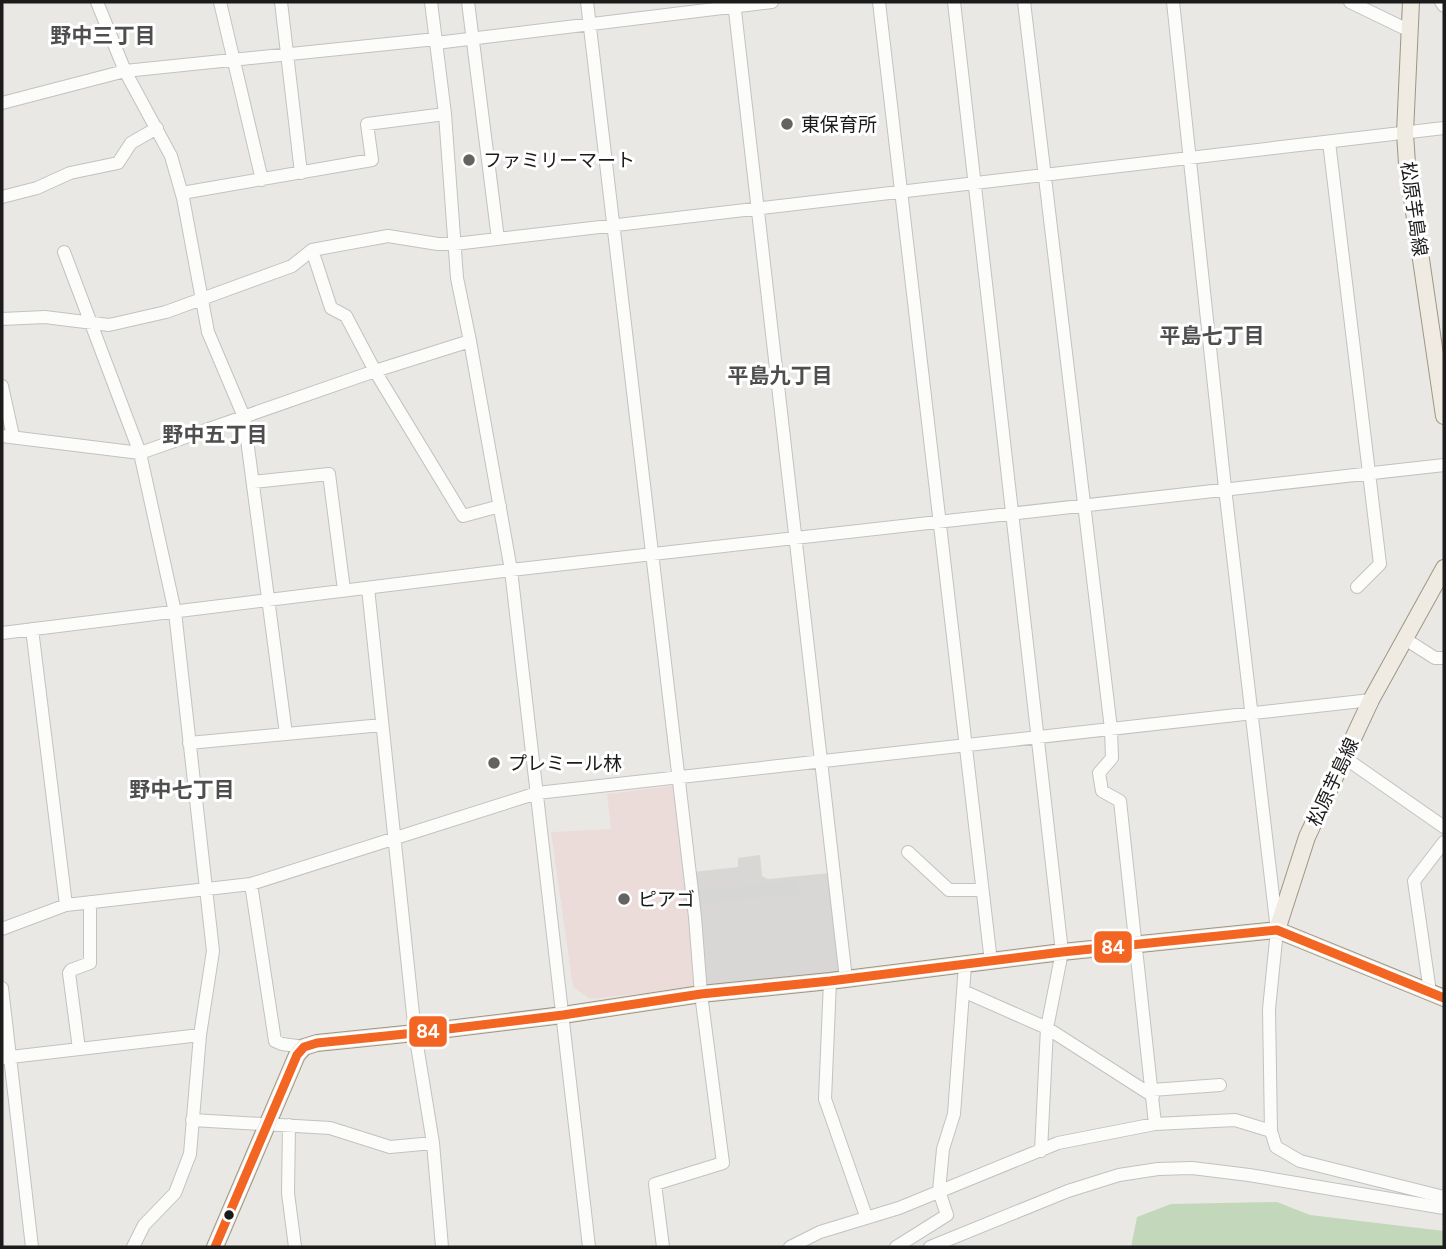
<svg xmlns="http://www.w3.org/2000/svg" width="1446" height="1249" viewBox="0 0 1446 1249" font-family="Figtree,'Noto Sans JP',sans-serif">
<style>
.residential{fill:#d8d7d5}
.commercial{fill:#ebdcd9}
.forest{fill:#c3d8ba}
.pier{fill:#d6d6d5}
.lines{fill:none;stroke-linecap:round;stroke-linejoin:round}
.minor-casing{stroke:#c2c2c0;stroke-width:14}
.major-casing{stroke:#9e9682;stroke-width:18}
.minor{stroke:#fcfcfb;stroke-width:12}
.major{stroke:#efebe3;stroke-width:16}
.bus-1-casing{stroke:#fff;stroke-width:14}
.bus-1{stroke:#f26522;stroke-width:9}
.poi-dot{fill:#636361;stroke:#fff;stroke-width:2.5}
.bus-dot{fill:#1b1b1b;stroke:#fff;stroke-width:2.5}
.labels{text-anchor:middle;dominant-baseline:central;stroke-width:6;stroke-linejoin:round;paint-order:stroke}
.poi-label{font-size:19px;fill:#1b1b1b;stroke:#fff;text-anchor:start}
.street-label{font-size:19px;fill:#1b1b1b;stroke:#fff}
.neighbourhood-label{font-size:21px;font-weight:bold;fill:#4e4e4e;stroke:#fff}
.line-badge{stroke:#fff;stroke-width:2.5}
.badge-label{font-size:19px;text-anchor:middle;font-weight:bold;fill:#fff}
</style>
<rect width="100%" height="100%" fill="#e9e8e4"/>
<path class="residential" d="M760,855L762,876L768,879L830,873L841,969L839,974L711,988L707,985L693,872L738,867V858Z"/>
<path class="commercial" d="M672,786L675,789L698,985L694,988L590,999L573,987L551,832L611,829L607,794Z"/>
<path class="forest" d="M1277,1202L1310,1215L1444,1231V1247H1131L1137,1217L1171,1204Z"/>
<path class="pier" d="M797,881L799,893L684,906L682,892Z"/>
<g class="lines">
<defs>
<path id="minor" d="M97,2L125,71L171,156L183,198L208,332L244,417L286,734
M220,2L262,180
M281,2L301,173
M431,2L445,114L457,278L470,341L511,570L589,1247
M468,2L498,239
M587,2L695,917L701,994L723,1163L655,1184L663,1247
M734,2L846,979
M879,2L991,962
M954,2L1062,952L1047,1028L1041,1151
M1024,2L1111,729L1112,758L1099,773L1102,791L1120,801L1155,1124
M1173,2L1225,488L1277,930L1269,1009L1271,1131L1276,1147L1300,1161L1444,1197
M1350,2L1410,31
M1441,2L1444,6
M436,43L772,2
M2,103L125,71L436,39
M1329,142L1380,564L1357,587
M182,193L372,160L367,124L445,114
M2,197L37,188L70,173L118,163L131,143L157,128
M312,250L331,308L346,316L375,371L463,516L500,506
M64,252L140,453L175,612L213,951L200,1035L190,1154L175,1193L144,1225L133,1247
M2,319L45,317L109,325L166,312L292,266L312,250L388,236L438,244H455L1444,128
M2,386L13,436
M2,436L140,453L375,371L470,341
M253,482L329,474L344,590
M368,588L415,1033L433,1143L442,1247
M32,629L66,905
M2,633L511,570L1444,465
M1405,639L1435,658H1444
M189,743L382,725
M1345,758L1444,827
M908,852L949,890H982
M251,884L275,1041L282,1044L304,1047
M2,929L66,905L251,884L537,793L1371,700
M830,981L825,1099L866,1216
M2,988L32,1247
M963,991L1047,1028L1153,1096
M1430,992L1414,881L1444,842
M79,1049L69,973L71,970L90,963V902
M2,1058L200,1035
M1152,1090L1220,1085
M192,1120L330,1128L390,1147L433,1143
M289,1125L288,1193L295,1247
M790,1247L820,1232L899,1208L1058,1143L1155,1124L1235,1120L1271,1131
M896,1247L947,1215L939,1191L943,1149L954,1114L965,965
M930,1247L1068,1191L1119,1175L1158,1169L1192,1168L1249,1175L1444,1208"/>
<path id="major" d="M1411,2L1405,133L1407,164L1444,416
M1277,930L1307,837L1371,700L1444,568
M215,1247L297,1055L304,1047L317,1043L415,1033L563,1015L701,994L830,981L1062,952L1277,930L1444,998"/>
</defs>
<use href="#minor" class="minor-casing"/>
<use href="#major" class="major-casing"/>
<use href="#minor" class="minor"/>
<use href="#major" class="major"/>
<defs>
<path id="bus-1" d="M215,1247L297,1055L304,1047L317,1043L415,1033L563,1015L701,994L830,981L1062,952L1277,930L1444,998"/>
</defs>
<use href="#bus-1" class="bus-1-casing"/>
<use href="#bus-1" class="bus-1"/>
</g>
<g class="poi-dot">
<circle cx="787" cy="124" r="7"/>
<circle cx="469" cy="160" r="7"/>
<circle cx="494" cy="763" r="7"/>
<circle cx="624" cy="899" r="7"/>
</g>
<circle class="bus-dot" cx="229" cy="1215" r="6"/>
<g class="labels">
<g class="poi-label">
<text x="801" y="124">東保育所</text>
<text x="483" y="160">ファミリーマート</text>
<text x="508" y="763">プレミール林</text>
<text x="638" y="899">ピアゴ</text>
</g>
<g class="street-label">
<text transform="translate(1414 209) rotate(82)">松原芋島線</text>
<text transform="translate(1333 782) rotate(-65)">松原芋島線</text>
</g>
<g class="neighbourhood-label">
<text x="103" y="35">野中三丁目</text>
<text x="1212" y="335">平島七丁目</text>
<text x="780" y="375">平島九丁目</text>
<text x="215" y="434">野中五丁目</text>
<text x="182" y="789">野中七丁目</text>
</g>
</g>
<g class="line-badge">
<rect x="1093" y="930" width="40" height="34" rx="7" fill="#f26522"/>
<rect x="408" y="1015" width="40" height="33" rx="7" fill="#f26522"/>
</g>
<g class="badge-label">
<text x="1113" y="954">84</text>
<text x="428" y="1038">84</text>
</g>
<rect width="1446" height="1249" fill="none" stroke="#1b1b1b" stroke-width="7"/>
</svg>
